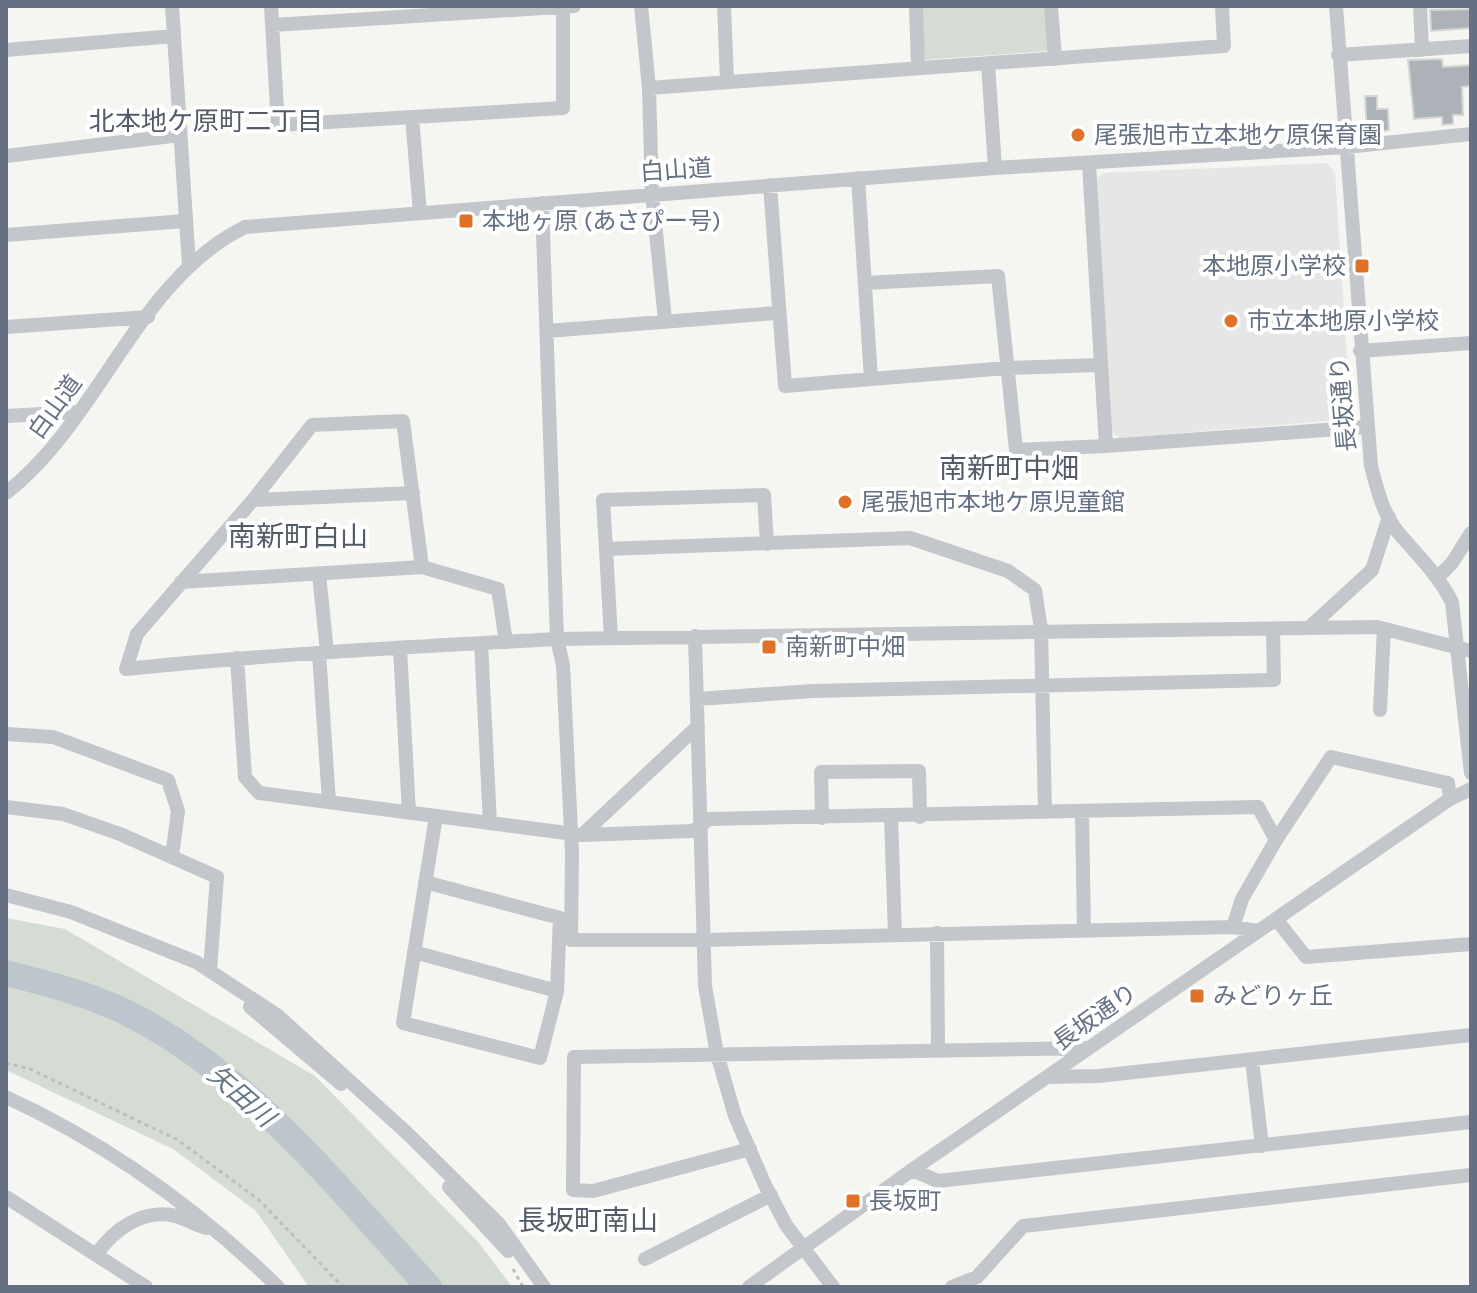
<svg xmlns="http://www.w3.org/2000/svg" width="1477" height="1293" viewBox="0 0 1477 1293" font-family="Karla,'Noto Sans JP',sans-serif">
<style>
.built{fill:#e5e6e5}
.green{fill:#d5dcd3}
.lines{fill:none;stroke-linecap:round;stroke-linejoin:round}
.river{stroke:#bec6cd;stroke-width:26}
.building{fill:#acb2b8;stroke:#d6d7d4;stroke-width:2}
.path{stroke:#bdbec1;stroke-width:3;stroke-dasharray:4 4;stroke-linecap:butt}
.minor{stroke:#c3c6ca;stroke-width:14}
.poi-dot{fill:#df7228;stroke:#fff;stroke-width:3}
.labels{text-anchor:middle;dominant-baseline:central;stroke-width:8;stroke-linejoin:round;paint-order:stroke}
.poi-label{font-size:24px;fill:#657082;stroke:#fff;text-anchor:start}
.street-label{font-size:24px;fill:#657082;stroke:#fff}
.neighbourhood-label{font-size:26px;fill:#535b68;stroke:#fff}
.water-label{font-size:26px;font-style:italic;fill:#657886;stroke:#fff}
.quarter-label{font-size:28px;fill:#535b68;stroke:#fff}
</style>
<rect width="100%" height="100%" fill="#f5f5f2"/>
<path class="built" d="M1327,163L1335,172L1351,419L1119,438L1112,432L1096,179L1103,173Z"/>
<path class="green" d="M922,6H1045L1048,51L924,60Z
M6,918L65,929L315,1076L479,1243L512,1287H309L256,1211L173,1149L6,1070Z"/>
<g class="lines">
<path class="river" d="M6,973C50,984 99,997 139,1019C256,1082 340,1191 429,1287"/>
</g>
<path class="building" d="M1471,9V28L1431,31L1430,10Z
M1442,59L1443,67L1471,65V86L1462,87L1463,115H1453V124L1442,125V117L1414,119L1408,60Z
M1365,96H1377V109H1388L1389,130L1367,135Z"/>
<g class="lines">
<path class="path" d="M6,1063L30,1069L178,1140L259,1200L343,1287
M513,1269L523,1287"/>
<path class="minor" d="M172,6L189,265
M271,6L278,125L563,108V6
M641,6L649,88L652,194L665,320
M724,6L727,80
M916,6L918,66
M1051,6L1055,59
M1336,6L1371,466C1377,488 1382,512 1397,531C1417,555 1437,573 1452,602L1471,773
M1420,6L1422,50
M273,25L574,6
M6,50L174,36
M1338,55L1471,46
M988,64L995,168
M649,88L1224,46L1222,6
M412,117L420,213
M6,156L180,135
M1089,164L1106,446L1366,427
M858,178L871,379
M770,185L785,386L1007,368L1100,365
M542,203L557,639L563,665L572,853L571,940H704L1233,927L1258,931
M6,235L185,221
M865,283L998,276L1016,450L1106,446
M6,327L148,317
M547,331L776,313
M1360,351L1471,343
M6,416L79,412
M6,493C100,420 137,280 245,227L995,168L1346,147L1471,134
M253,500L413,493
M606,549L603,500L764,495L767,544
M319,574L327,652
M1439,576L1452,563L1471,533
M181,582L422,567
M1311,626L1372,570L1389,517
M695,636L705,986L717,1054L735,1116L765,1185L786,1225L833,1287
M611,638L606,549L910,538L1008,571L1035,590L1041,629L1045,812
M506,642L498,589L422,567L403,421L312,425L253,500L137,634L126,669C270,654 413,647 557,639L1377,627L1471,651
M481,643L490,823
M400,648L409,813
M319,653L329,802
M237,658L245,777L259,793L582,835L693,831L709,819L1258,807L1276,840L1242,899L1233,927
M697,699L813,691L1274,680L1273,629
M1380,710L1384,629
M6,734L53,737L168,780L178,811L172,856
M6,807L63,814L120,834L217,877L210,970
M1082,812L1084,930
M891,817L895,934
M822,818L821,772L919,771L920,817
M582,835L698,726
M1276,840L1331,757L1448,783L1450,799
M425,882L560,918L557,991L540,1058L403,1023C414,954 425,885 436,816
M6,895L71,912L196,962L277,1015L408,1134L499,1224L544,1287
M1276,919L1306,957L1471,944
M937,933L938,1049
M414,952L557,991
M250,1007L341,1084
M1252,1060L1262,1146
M1047,1077L1099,1076L1471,1035
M6,1097C108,1144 198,1209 278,1287
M750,1149L593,1191L573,1190L574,1057L1089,1048
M912,1170L938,1181L1471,1122
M449,1187L508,1251
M6,1197L146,1287
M97,1254C113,1230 141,1210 172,1215C184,1217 195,1226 207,1228
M645,1259L771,1195
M749,1287L912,1170L1450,799L1471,789
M952,1287L977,1277L1023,1226L1471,1175"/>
</g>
<g class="poi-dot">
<circle cx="1078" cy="135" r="8"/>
<rect x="458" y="213" width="16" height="16" rx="4"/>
<rect x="1354" y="258" width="16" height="16" rx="4"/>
<circle cx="1231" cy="321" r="8"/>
<circle cx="845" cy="502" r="8"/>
<rect x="761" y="639" width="16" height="16" rx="4"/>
<rect x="1189" y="988" width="16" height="16" rx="4"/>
<rect x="845" y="1193" width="16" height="16" rx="4"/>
</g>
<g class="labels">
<g class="poi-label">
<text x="1094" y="135">尾張旭市立本地ケ原保育園</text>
<text x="482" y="221">本地ヶ原 (あさぴー号)</text>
<text x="1346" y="266" text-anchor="end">本地原小学校</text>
<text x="1247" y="321">市立本地原小学校</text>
<text x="861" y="502">尾張旭市本地ケ原児童館</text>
<text x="785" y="647">南新町中畑</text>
<text x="1213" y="996">みどりヶ丘</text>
<text x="869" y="1201">長坂町</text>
</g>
<g class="street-label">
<text transform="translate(676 170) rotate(-4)">白山道</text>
<text transform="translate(1343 404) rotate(-95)">長坂通り</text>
<text transform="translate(55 407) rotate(-54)">白山道</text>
<text transform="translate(1095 1017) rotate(-35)">長坂通り</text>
</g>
<g class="neighbourhood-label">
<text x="206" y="121">北本地ケ原町二丁目</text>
</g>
<g class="water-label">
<text transform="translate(241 1096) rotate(41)">矢田川</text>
</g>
<g class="quarter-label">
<text x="1009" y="468">南新町中畑</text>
<text x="298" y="536">南新町白山</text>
<text x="588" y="1220">長坂町南山</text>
</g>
</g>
<rect width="1477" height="1293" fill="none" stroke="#657082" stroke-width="16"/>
</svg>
